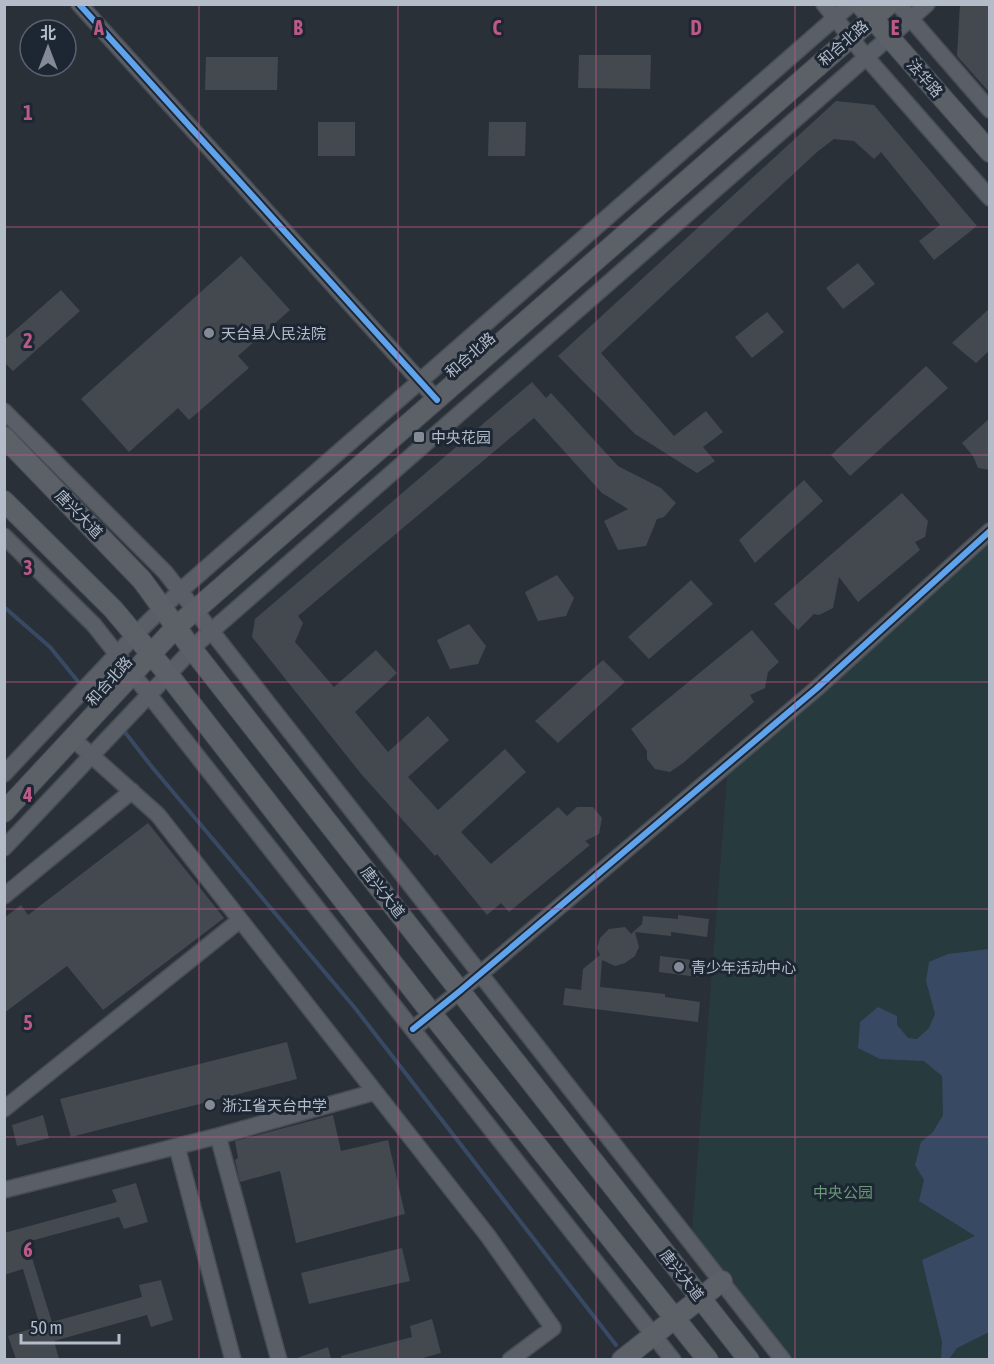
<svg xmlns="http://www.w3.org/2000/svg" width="994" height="1364" viewBox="0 0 994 1364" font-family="'Asap Condensed','Noto Sans SC',sans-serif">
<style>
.green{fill:#273a3e}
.water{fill:#384963}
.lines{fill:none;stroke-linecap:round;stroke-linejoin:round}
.stream{stroke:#384963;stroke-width:4}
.building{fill:#444950}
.minor-casing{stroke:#484c53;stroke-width:18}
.major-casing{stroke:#484c55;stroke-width:22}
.minor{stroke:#5a5e66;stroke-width:15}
.major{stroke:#5c6168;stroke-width:20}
.cycleway-casing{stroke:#1d2633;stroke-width:10}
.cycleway{stroke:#60a3ed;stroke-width:6}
.grid{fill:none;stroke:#bc5a87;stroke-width:1.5;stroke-opacity:0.55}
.poi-dot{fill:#848b96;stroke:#1d2633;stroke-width:2}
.labels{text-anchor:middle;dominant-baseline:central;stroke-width:6;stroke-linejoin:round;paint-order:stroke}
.street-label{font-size:15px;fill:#b4bcc9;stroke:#1d2633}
.poi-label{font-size:15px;fill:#b4bcc9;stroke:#1d2633;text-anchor:start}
.park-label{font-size:15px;fill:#6b9a76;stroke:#1d2633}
.grid-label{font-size:20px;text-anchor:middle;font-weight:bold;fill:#bc5a87;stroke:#1d2633;stroke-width:6;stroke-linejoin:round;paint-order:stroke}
</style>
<rect width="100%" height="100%" fill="#2a3038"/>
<path class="green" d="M989,544V1359H788L691,1243L728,765Z"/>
<path class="water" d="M989,949V1332L957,1348L949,1359H932L941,1358L942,1342L922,1260L975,1236L919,1201L924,1180L915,1165L921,1142L933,1132L943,1115L942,1076L924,1061L880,1059L858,1048L860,1022L878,1007L897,1016V1025L908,1038L917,1039L929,1028L935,1014L926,981L929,962L948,954Z"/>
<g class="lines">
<path class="stream" d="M4,607L50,647L80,684
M124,731L152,767L355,1008L616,1345"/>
</g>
<path class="building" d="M960,4H990V93L957,56Z
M579,55H651L650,89L578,88Z
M206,57H278L277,90H205Z
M836,101L874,105L977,226L934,260L919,241L940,225L881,152L874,159L854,141L834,139L817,152L601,353L674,436L706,411L723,432L703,447L715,461L697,473L635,434L558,356Z
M318,122H355V156H318Z
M489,122H526L525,156H488Z
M241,256L290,310L238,356L249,368L189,420L178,408L129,452L81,399Z
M858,263L875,284L843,309L826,288Z
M61,290L80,311L13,371L4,362V340Z
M990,308V350L976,363L952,343Z
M767,312L784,332L752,358L735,337Z
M926,366L948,388L850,476L831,455Z
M532,382L546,398L551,393L618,466L661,488L676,503L664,517L657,519L646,546L618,550L604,521L628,509L602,493L534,418L298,616L303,623L295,642L334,687L376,650L397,673L355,712L388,752L428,716L449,740L408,777L438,810L505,749L526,772L461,832L491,864L558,807L567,816L577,807H593L602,818L599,834L585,841L590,845L509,912L501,903L487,915L437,854L435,856L362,775L252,637L255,619Z
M990,418V470L978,468L973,456L962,443Z
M804,480L823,501L755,563L739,540Z
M902,493L928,521L925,537L915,542L920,550L858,602L839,577L833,608L819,615L814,614L798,630L774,604Z
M557,575L574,598L566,616L538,621L525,592Z
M691,580L713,604L649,659L628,637Z
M469,624L486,646L478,664L450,669L437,640Z
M752,630L779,662L768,672L765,688L750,695L754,702L683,763L670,772L655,769L647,759V751L631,729Z
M603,660L625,682L558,743L535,721Z
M148,823L224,918L103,1010L67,966L4,1013V918L21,905L28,915Z
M678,915L709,919L707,937L671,932V936L635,932L639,947L635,956L625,963L615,966L602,960L600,987L665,994V997L700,1002L698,1022L563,1005L565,988L581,990L583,969L600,955L597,948L600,938L609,929L625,927L631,934L642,924L643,916L678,919Z
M660,956L700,961L698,977L659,972Z
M287,1042L297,1079L71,1137L60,1099Z
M43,1115L49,1138L17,1146L12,1125Z
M333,1115L341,1151L388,1140L405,1214L296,1243L280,1171L240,1182L235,1160L238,1158L235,1141Z
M136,1183L148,1222L124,1229L119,1217L27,1242L52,1322L142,1297L139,1285L161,1280L173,1320L151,1327L147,1315L54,1341L59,1359H16L8,1336L40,1326L23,1269L4,1275V1233L117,1202L112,1190Z
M402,1248L410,1281L309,1304L301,1273Z
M432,1319L441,1353L419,1359H341V1356L412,1337L410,1326Z
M328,1347L331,1359H297V1358Z"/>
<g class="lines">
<defs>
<path id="minor" d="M79,4L437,400
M824,4L866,57L990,198
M898,4L990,110
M4,411L165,572L783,1360
M4,536L94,625L673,1360
M73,739L158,815L488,1236L553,1328L510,1360
M4,774L135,635L180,591L851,4
M4,848L200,641L927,4
M4,896L132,791
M413,1029L460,991L816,689L990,531
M4,1109L240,920
M218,1136L279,1360
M177,1147L233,1360
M4,1190L218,1136L375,1092"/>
<path id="major" d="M860,4L990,152
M4,437L142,580L192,649L749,1360
M4,501L113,609L167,673L432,1014L708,1360
M4,812L177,626L889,4
M622,1360L722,1281"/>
</defs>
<use href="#minor" class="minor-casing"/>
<use href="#major" class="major-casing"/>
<use href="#minor" class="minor"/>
<use href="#major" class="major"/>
<defs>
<path id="cycleway" d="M79,4L437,400
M413,1029L460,991L816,689L990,531"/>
</defs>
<use href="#cycleway" class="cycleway-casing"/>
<use href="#cycleway" class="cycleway"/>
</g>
<path class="grid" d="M199,4V1360M398,4V1360M596,4V1360M795,4V1360M4,227H990M4,455H990M4,682H990M4,909H990M4,1137H990"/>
<g class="poi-dot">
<circle cx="209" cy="333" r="6"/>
<rect x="413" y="431" width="12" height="12" rx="3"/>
<circle cx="679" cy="967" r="6"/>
<circle cx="210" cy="1105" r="6"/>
</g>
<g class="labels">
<g class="street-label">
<text transform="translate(843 43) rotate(-41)">和合北路</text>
<text transform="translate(925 78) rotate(49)">法华路</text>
<text transform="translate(470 355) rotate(-41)">和合北路</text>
<text transform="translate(79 514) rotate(46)">唐兴大道</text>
<text transform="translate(109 681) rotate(-48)">和合北路</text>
<text transform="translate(383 892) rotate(52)">唐兴大道</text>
<text transform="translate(682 1275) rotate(52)">唐兴大道</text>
</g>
<g class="poi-label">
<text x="221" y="333">天台县人民法院</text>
<text x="431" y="437">中央花园</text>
<text x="691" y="967">青少年活动中心</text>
<text x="222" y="1105">浙江省天台中学</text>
</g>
<g class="park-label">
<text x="843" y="1192">中央公园</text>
</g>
</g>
<g class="grid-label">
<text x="99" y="35">A</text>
<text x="298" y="35">B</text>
<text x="497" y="35">C</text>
<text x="696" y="35">D</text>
<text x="895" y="35">E</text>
<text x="28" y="120">1</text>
<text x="28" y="348">2</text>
<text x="28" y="575">3</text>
<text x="28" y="802">4</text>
<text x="28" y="1030">5</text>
<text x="28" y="1257">6</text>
</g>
<rect width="994" height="1364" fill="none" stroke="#b4bcc9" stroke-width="12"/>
<g transform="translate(48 48)"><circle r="28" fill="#1d2633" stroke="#59626f" stroke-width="1.5"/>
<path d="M0-4.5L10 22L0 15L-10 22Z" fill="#848b96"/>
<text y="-9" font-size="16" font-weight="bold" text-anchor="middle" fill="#b4bcc9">北</text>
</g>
<path d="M21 1334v9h98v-9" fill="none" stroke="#b4bcc9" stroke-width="3"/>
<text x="30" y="1334" font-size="18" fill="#b4bcc9" stroke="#1d2633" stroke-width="4.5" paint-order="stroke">50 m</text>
</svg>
